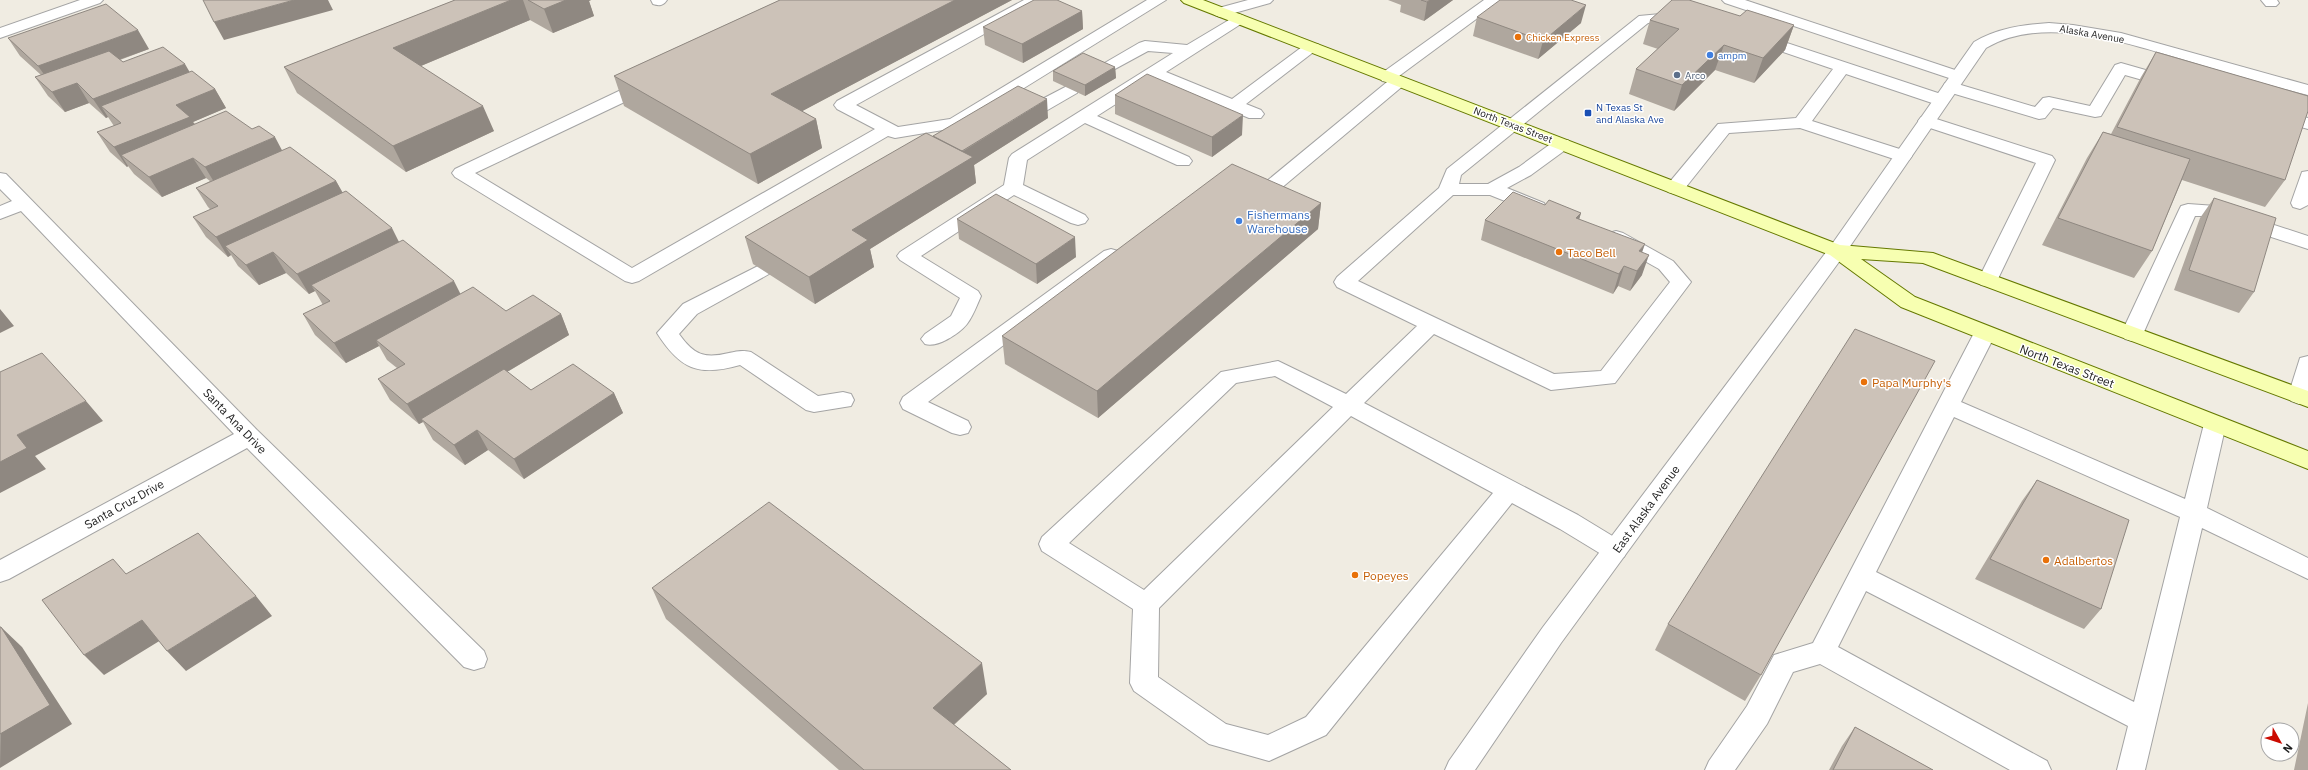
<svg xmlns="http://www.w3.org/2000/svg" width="2308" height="770" viewBox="0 0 2308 770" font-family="'IBM Plex Sans',sans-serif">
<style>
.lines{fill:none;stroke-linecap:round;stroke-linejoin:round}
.lane-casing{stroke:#a4a4a4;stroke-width:2}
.street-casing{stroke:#a4a4a4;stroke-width:2}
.secondary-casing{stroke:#657900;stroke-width:2}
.lane{fill:#fff;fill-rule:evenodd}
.street{fill:#fff;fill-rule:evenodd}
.secondary{fill:#f7ffb1;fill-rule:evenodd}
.wall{fill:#afa79e}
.shaded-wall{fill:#8f8881}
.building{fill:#ccc2b8;stroke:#8f8881}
.food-dot{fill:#e8710a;stroke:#fff;stroke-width:1.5}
.shop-dot{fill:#3f7fe0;stroke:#fff;stroke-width:1.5}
.service-dot{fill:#5c6f8a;stroke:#fff;stroke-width:1.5}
.transit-dot{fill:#1a4fb4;stroke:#fff;stroke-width:1.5}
.labels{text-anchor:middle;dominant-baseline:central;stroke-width:3;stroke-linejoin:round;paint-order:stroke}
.far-street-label{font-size:10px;fill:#1d1d1d;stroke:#fff}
.far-food-label{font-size:10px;fill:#c56008;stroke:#fff;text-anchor:start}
.far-shop-label{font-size:10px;fill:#366cbe;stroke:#fff;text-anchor:start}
.far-service-label{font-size:10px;fill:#4e5e75;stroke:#fff;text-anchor:start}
.far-transit-label{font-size:10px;fill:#164399;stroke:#fff;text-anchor:start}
.shop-label{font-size:12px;fill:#366cbe;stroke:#fff;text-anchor:start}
.food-label{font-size:12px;fill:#c56008;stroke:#fff;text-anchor:start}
.street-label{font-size:12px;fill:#1d1d1d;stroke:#fff}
</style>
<rect width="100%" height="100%" fill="#f0ece2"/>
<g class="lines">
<defs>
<path id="lane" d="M651,0H667C663,6 659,6 653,4Z
M1024,0H1043L1040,3L856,105L898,127L950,119L1147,0H1166L961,127L895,138L888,136L639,281L632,283L625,281L455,177L452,173L455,169L642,80H654L656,84L654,88L475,173L632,268L875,129L837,109L834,105L837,101Z
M1248,0H1273L1270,3L1220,17L1215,15L1212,12L1215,9Z
M1484,0H1502L1399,76L1406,81L1404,85L1273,195L1266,197L1242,191L1240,187L1242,183L1249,181L1262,185L1387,82L1382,81L1380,77L1382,73Z
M1722,0H1745L1964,73L1966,76L1964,79H1952L1725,3Z
M1682,12L1687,14L1690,17L1687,20L1648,23L1461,175L1459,184H1488L1519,167L1556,140H1568L1571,144L1568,148L1531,175L1507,188L1544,203L1546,207L1544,211L1537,213L1530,211L1490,195H1453L1358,281L1554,374L1601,371L1670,282L1659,269L1609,241L1606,237L1609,233L1616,231L1623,233L1673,261L1691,282L1615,383L1551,390L1434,334L1364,403L1578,515L1624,543L1627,550L1624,557L1615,560L1606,557L1560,529L1512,503L1326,735L1269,761L1209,744L1134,691L1130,683L1133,609L1042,551L1039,544L1042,537L1221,372L1278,361L1346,394L1417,326L1337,287L1334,282L1337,277L1439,188L1447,169L1639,16ZM1275,376L1333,407L1144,590L1069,543L1236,383ZM1351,416L1493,493L1306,717L1268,735L1226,724L1158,677L1159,608Z
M1239,14L1244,16L1247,19L1244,22L1166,72L1232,99L1306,44H1318L1320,47L1246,104L1261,110L1264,114L1261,118H1249L1155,79L1097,116L1189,157L1192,161L1189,165H1177L1085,123L1027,160L1023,185L1085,215L1088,219L1085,223L1078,225L1071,223L1014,195L921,256L978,291L981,296C977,305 973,316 967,324C959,334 937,348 925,344L921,339L925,334L951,316L960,298L900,260L897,256L900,252L1004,185L1009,158L1012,154L1173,53L1148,51L1102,76L1096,74L1094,71L1096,68L1139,43L1145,41L1187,45Z
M1757,33L1947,96L1949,100L1947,104H1935L1846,74L1812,121L1909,152L1912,156L1909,160H1897L1800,128L1729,133L1682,192L1675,194L1668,192L1666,188L1668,184L1718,124L1796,118L1833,69L1751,41L1749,38L1751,35Z
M2121,63L2177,79L2179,83L2177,87L2171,88L2125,75L2101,116L2095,117L2053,108L2045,118L2039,119L1945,91L1943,87L1945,83L1951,82L2035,107L2043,98L2049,97L2090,106L2115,65Z
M1071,84L1077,85L1079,89L1077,93L1039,115H1027L1024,111L1027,107Z
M2275,109L2308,118V129L2269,118L2266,114L2269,110Z
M1927,116L2052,156L2055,160L1995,285L1988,286L1981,285L1978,280L2036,163L1921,125L1918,121L1921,117Z
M2308,171V205L2300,209L2293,207L2291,203L2302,172Z
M2188,204L2216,206L2308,236V249L2207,216H2195L2143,334L2139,339L2132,341L2125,339L2121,334L2179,210L2181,206Z
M1111,249L1118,251L1121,255L1118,259L928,402L968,421L971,427L968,433L960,435L952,433L903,409L900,403L903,397L1104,251Z
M762,264L769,266L772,270L769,274L697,314L679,334C694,355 704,359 729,353C738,351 742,350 751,352L818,396L843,392L851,394L854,400L851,406L814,412L806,410L740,365C698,377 680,369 657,333L683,304Z
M1985,326L1992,328L1996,333L1961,402L2185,499L2204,424L2207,418L2215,416L2223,418L2226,424L2207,508L2308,558V579L2202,528L2145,770H2117L2128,726L1866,591L1838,647L2047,761L2051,770H2010L1820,664L1793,672L1767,724L1735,770H1705L1709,761L1747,706L1774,655L1813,643L1974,333L1978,328ZM1954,417L2180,517L2134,702L1876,572Z
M2308,356V400L2299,404L2291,401L2288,396L2300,358Z"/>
<path id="street" d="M80,0H103L100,3L0,38V28Z
M2261,0H2277L2279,3L2276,6H2266Z
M2049,23L2073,25L2121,33L2308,85V95C2267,85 2226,72 2185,60C2126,43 2043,14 1986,48L1844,255L1561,643L1475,770H1445L1449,761L1543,627L1830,247L1974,42C1998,28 2022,25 2049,23Z
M0,173L6,174L257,430L484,651L487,659L484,667L474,670L464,667L247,448L9,579L0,582V560L234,434L21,211L0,219V206L12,201L0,189Z"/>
<path id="secondary" d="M1181,0H1203L1840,245L1933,253L2308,391V407L1923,263L1861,259L1915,297L2308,451V469L1901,307L1830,255L1184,3Z"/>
</defs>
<use href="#lane" class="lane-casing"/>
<use href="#street" class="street-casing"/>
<use href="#secondary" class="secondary-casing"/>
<use href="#lane" class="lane"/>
<use href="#street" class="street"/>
<use href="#secondary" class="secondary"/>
</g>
<path class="wall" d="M455,0H591L589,1L594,16L553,33L530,20L421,66L494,131L406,172L297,93L284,67Z
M780,0H1012L802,111L816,119L822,148L758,184L624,106L614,76Z
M1388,0H1453L1424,21L1400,12L1401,5Z
M1082,11L1083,29L1023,63L985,45L983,27Z
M1740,16L1794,25L1785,50L1754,83L1715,70L1674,111L1629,94L1636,69L1658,49L1643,44L1650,20Z
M1477,17L1581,23L1538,59L1473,36Z
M8,38L149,49L120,60L123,62L189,72L215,89L226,108L193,122L195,124L282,150L336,181L343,193L399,242L460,294L506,311L561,314L569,335L507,372L531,390L614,393L623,413L524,479L488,450L465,465L433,440L423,422L419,424L390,400L378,379L397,368L387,360L379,346L346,363L315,335L303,314L323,305L315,291L309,294L286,273L259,285L238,266L231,255L228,257L206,237L193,217L211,210L208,207L196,188L210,181L206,178L162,197L134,174L128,166L127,167L110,152L97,132L114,126L108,117L106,118L89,103L65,112L48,96L35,77L41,75L20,56Z
M2156,52L2285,180L2265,207L2182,180L2152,251L2134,278L2042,245L2087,158L2103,132L2111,134L2141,77Z
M1115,67L1116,78L1085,96L1053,81V71Z
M1115,95L1242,135L1212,157L1115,114Z
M1048,118L974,165L976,183L870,249L874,267L815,304L753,264L745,237L933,136Z
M2214,198L2254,292L2239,313L2174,290L2200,218Z
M1321,203L1318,229L1098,418L1005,364L1002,336Z
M1545,205L1581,213L1579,219L1642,252V275L1630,291L1618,286L1613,294L1481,240L1485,220Z
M957,219L1076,257L1037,284L959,239Z
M2037,480L2101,609L2084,629L1975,579L2022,501Z
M652,588L987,694L954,725L1011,770H839L666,619Z
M1668,624L1761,675L1745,701L1655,650Z
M2308,703V770H2294Z
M1855,727L1933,770H1829L1842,746Z"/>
<path class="shaded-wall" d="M294,0H328L333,10L224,40L214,22Z
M511,0H523L530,20L404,73L393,48Z
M566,0H591L589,1L594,16L553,33L544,9Z
M955,0H1012L778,124L771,94Z
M1430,0H1453L1424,21L1427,2Z
M1586,5L1581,23L1538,59L1543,41Z
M1082,11L1083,29L1023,63L1022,44Z
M1794,25L1785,50L1754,83L1763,58Z
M138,30L149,49L51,84L38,66Z
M1724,45L1715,70L1674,111L1682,85Z
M185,64L196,83L101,106L108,117L106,118L93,99Z
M1115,67L1116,78L1085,96V85Z
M77,83L89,103L65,112L52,92Z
M215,89L226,108L193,122L202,136L121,155L128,166L127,167L114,147L176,105Z
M1047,99L1048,118L974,165L976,183L870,249L874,267L815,304L809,277L852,230L957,155Z
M483,106L494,131L406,172L393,146Z
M1243,115L1242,135L1212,157V137Z
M816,119L822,148L758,184L750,154Z
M275,137L285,156L217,187L205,167Z
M193,158L206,178L162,197L149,177Z
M336,181L347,201L225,246L231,255L228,257L216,237Z
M1321,203L1318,229L1098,418L1097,391Z
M1581,213L1575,233L1576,218Z
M392,228L402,248L311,285L315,291L309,294L297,274Z
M1075,237L1076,257L1037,284L1036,264Z
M1645,244L1638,264L1639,251Z
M273,252L286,273L259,285L246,265Z
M1649,255L1642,275L1630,291L1637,271Z
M1624,266L1618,286L1613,294L1619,274Z
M454,281L464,301L376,340L379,346L346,363L334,343Z
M0,309L14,326L0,333Z
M561,314L569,335L424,421L421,419L423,422L419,424L407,404Z
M614,393L623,413L524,479L514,459Z
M86,401L103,421L35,456L46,469L0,493V462L17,435Z
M477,430L488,450L465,465L454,445Z
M256,596L272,616L186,671L167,651Z
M142,620L161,640L104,675L84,655Z
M1,627L22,647L72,724L0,768Z
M982,663L987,694L939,738L933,708Z"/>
<path class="building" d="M203,0H294L214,22Z
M455,0H511L393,48L483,106L393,146L284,67Z
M528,0H566L544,9Z
M780,0H955L771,94L816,119L750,154L614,76Z
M1034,0H1057L1082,11L1022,44L983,27Z
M1421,0H1430L1427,2Z
M1500,0H1571L1586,5L1543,41L1477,17Z
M1672,0H1689L1740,16L1747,10L1794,25L1763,58L1724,45L1682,85L1636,69L1679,29L1650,20Z
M106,4L138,30L38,66L8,38Z
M163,47L185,64L93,99L77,83L52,92L35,77L109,51L123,62Z
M2156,52L2308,96V111L2285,180L2117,127Z
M1083,53L1115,67L1085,85L1053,71Z
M192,71L215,89L176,105L190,117L114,147L97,132L121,123L101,106Z
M1147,74L1243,115L1212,137L1115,95Z
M1018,86L1047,99L962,151L933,136Z
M226,111L252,129L259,126L275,137L205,167L193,158L149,177L121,155Z
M2103,132L2190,159L2152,251L2058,218Z
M926,133L973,157L852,230L868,240L809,277L745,237Z
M290,147L336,181L216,237L193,217L218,206L196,188Z
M1232,164L1321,203L1097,391L1002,336Z
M346,191L392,228L297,274L273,252L246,265L225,246Z
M1513,192L1545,205L1549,200L1581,213L1576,218L1645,244L1639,251L1649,255L1637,271L1624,266L1619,274L1485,220Z
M996,194L1075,237L1036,264L957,219Z
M2214,198L2276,218L2254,292L2189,270Z
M403,240L454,281L334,343L303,314L330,301L311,285Z
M473,287L506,311L533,295L561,314L407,404L378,379L405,364L376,340Z
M1855,329L1935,361L1761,675L1668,624Z
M42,353L86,401L17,435L27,448L0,462V372Z
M573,364L614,393L514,459L477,430L454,445L421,419L504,369L531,390Z
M2037,480L2129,520L2101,609L1990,559Z
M769,502L982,663L933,708L1011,770H864L652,588Z
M198,533L256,596L167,651L142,620L84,655L42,600L113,559L126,574Z
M0,627H1L50,705L0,734Z
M1855,727L1933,770H1833Z"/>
<g class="food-dot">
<circle cx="1518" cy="37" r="4"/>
<circle cx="1559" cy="252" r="4"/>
<circle cx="1864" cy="382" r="4"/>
<circle cx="2046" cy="560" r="4"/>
<circle cx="1355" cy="575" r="4"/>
</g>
<g class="shop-dot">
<circle cx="1710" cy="55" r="4"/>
<circle cx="1239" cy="221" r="4"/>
</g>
<circle class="service-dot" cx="1677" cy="75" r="4"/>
<rect class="transit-dot" x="1584" y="109" width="8" height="8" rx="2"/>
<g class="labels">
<g class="far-street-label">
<text transform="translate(2092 34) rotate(10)">Alaska Avenue</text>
<text transform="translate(1513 125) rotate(21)">North Texas Street</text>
</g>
<g class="far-food-label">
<text x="1526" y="37">Chicken Express</text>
</g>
<g class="far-shop-label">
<text x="1718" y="55">ampm</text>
</g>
<g class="far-service-label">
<text x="1685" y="75">Arco</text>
</g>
<g class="far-transit-label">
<text x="1596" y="107">N Texas St<tspan x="1596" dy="12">and Alaska Ave</tspan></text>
</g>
<g class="shop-label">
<text x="1247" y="214">Fishermans<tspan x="1247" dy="14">Warehouse</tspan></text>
</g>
<g class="food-label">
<text x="1567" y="252">Taco Bell</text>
<text x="1872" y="382">Papa Murphy's</text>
<text x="2054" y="560">Adalbertos</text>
<text x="1363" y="575">Popeyes</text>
</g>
<g class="street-label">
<text transform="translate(2067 366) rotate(21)">North Texas Street</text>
<text transform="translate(235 421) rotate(46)">Santa Ana Drive</text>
<text transform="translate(124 504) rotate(-29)">Santa Cruz Drive</text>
<text transform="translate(1646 509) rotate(-54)">East Alaska Avenue</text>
</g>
</g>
<g transform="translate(2280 742) rotate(129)"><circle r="19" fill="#ffffff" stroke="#a5a5a5"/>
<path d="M0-3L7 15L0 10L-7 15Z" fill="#cb0b00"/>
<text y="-6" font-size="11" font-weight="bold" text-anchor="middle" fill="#1d1d1d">N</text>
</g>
</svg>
